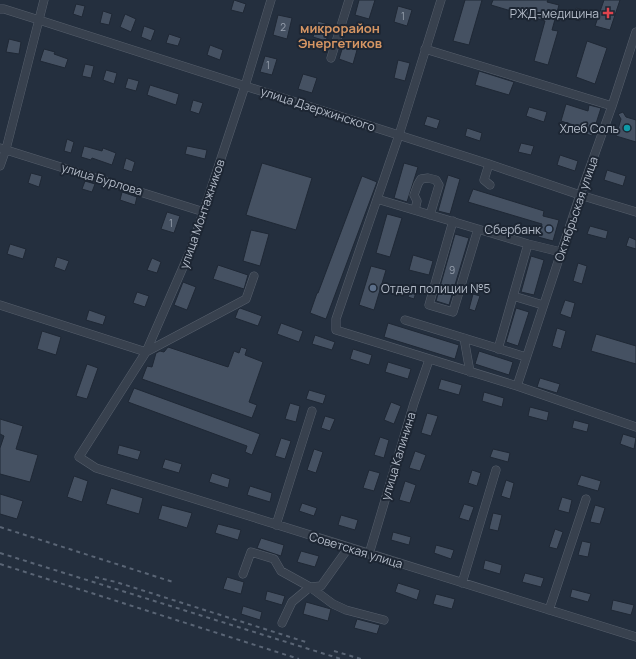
<svg xmlns="http://www.w3.org/2000/svg" width="636" height="659" viewBox="0 0 636 659" font-family="Manrope,sans-serif">
<style>
.building{fill:#455162;stroke:#1f2835}
.lines{fill:none;stroke-linecap:round;stroke-linejoin:round}
.minor-casing{stroke:#565f6c;stroke-width:9}
.minor{stroke:#38414e;stroke-width:8}
.rail{stroke:#5a6575;stroke-width:2;stroke-dasharray:4 4;stroke-linecap:butt}
.health-dot{fill:#e0444e;stroke:#1d2633;stroke-width:1.5}
.culture-dot{fill:#0f9aa8;stroke:#1d2633;stroke-width:1.5}
.service-dot{fill:#5c6f8a;stroke:#1d2633;stroke-width:1.5}
.labels{text-anchor:middle;dominant-baseline:central;stroke-width:4;stroke-linejoin:round;paint-order:stroke}
.number-label{font-size:10px;fill:#98a1af}
.poi-label{font-size:12px;fill:#b4bcc9;stroke:#1d2633;text-anchor:end}
.street-label{font-size:12px;fill:#b4bcc9;stroke:#1d2633}
.neighbourhood-label{font-size:13px;font-weight:bold;fill:#d59563;stroke:#1d2633}
</style>
<rect width="100%" height="100%" fill="#242f3e"/>
<path class="building" d="M234,0L246,4L243,13L231,10Z
M359,0H375L369,19L355,15Z
M465,0H482L469,45L453,41Z
M493,0H548L547,2L559,5L552,30L558,31L548,65L534,61L545,21L491,5Z
M604,0H620L610,30L595,26Z
M76,4L85,6L82,17L73,14Z
M398,6L412,10L407,26L394,22Z
M576,8L584,10L580,21L573,19Z
M103,11L112,14L109,25L100,23Z
M125,14L136,19L131,32L120,27Z
M278,15L292,18L287,39L273,35Z
M318,21L331,25L326,41L313,37Z
M144,26L155,30L151,41L141,37Z
M169,34L181,38L178,46L166,43Z
M9,39L21,42L19,54L6,52Z
M587,41L607,48L595,84L576,77Z
M210,45L223,50L220,60L207,55Z
M343,46L357,50L353,64L339,59Z
M44,49L55,52L54,54L68,59L65,68L40,61Z
M265,56L277,59L272,75L260,72Z
M398,60L410,63L405,81L394,78Z
M85,64L94,66L91,78L82,76Z
M106,70L117,73L114,84L103,80Z
M479,71L514,82L509,95L475,85Z
M303,74L317,78L312,93L298,89Z
M128,78L139,81L136,91L125,88Z
M150,85L179,94L176,105L147,95Z
M193,100L203,103L199,114L190,111Z
M566,104L588,111L589,105L601,108L592,136L581,132L583,128L561,121Z
M529,107L547,112L544,122L526,116Z
M623,112L626,117L636,120V142L616,136L621,119L618,114Z
M427,116L440,120L437,129L424,125Z
M467,128L482,133L480,141L465,136Z
M67,139L74,142L71,153L64,151Z
M521,143L534,146L531,155L518,152Z
M84,146L102,151L103,148L116,153L112,165L92,158L91,160L81,157Z
M187,146L207,150L205,159L185,154Z
M560,155L578,161L575,171L557,165Z
M126,158L135,162L132,172L123,169Z
M262,163L312,178L296,230L246,215Z
M404,163L418,167L407,202L394,198Z
M607,170L626,176L623,186L604,180Z
M31,173L42,176L39,187L28,183Z
M448,175L460,179L450,214L438,211Z
M362,176L377,182L326,319L310,313L317,293H318Z
M85,181L95,184L92,192L82,189Z
M473,189L544,211L543,216L559,220L553,241L538,237L542,224L468,202Z
M122,192L137,197L135,205L120,200Z
M167,212L180,216L174,233L161,229Z
M387,214L402,218L390,257L376,253Z
M590,226L608,231L606,239L587,234Z
M251,230L269,234L260,266L243,261Z
M455,234L469,238L449,305L436,301Z
M629,237L636,240V249L626,246Z
M10,244L26,249L23,259L7,254Z
M413,255L433,261L429,275L409,270Z
M531,256L544,260L534,295L521,292Z
M57,257L69,261L65,271L54,267Z
M152,258L161,262L157,273L147,270Z
M578,263L587,266L582,284L573,281Z
M218,265L248,275L244,289L213,279Z
M371,266L386,270L374,310L359,305Z
M183,282L196,287L187,310L174,305Z
M412,283L418,285L414,299L408,297Z
M137,292L149,296L145,307L133,303Z
M473,294L480,296L475,311L469,309Z
M565,300L575,303L571,318L560,314Z
M240,308L262,316L258,326L235,318L238,310Z
M516,308L529,312L518,346L506,342Z
M89,310L106,316L103,325L86,320Z
M281,323L303,331L299,342L277,334Z
M388,323L459,345L455,359L384,337Z
M557,328L566,331L561,349L552,346Z
M42,331L61,337L56,355L37,349Z
M596,334L636,346V364L591,351Z
M315,335L335,342L332,350L312,344Z
M168,347L228,367L234,351L239,353L241,347L247,349L245,355L263,362L249,402L257,405L252,418L142,379L147,366L152,367L156,353L160,351L164,352Z
M353,349L372,355L369,365L350,359Z
M479,351L513,362L509,375L475,364Z
M388,362L411,369L408,379L385,372Z
M87,364L98,368L87,399L76,396Z
M540,378L560,384L557,393L537,387Z
M441,379L462,385L459,395L438,389Z
M134,388L260,434L252,455L245,452L247,446L128,402Z
M309,390L326,395L323,404L306,399Z
M484,392L504,398L502,407L482,401Z
M391,402L401,406L394,424L384,420Z
M290,403L300,406L296,422L285,419Z
M530,407L549,412L547,421L528,416Z
M427,413L438,416L431,436L421,433Z
M325,416L335,419L330,431L321,428Z
M0,419L23,426L16,449L38,455L30,482L0,474V448L4,436L0,434Z
M574,420L589,424L587,432L572,428Z
M623,434L636,438L634,449L620,444Z
M380,437L389,440L384,458L374,455Z
M281,438L291,441L285,459L275,456Z
M119,445L141,451L138,460L117,454Z
M314,449L323,452L316,473L307,470Z
M493,449L510,453L508,462L490,457Z
M415,451L426,455L420,471L409,468Z
M165,459L182,464L179,473L162,468Z
M369,470L380,473L374,491L363,488Z
M472,470L481,473L477,486L468,483Z
M212,473L230,479L228,488L209,482Z
M581,475L601,481L598,491L577,485Z
M74,476L88,481L82,502L67,497Z
M506,480L514,483L510,499L501,496Z
M405,481L416,485L410,503L399,500Z
M250,486L272,493L270,502L247,495Z
M111,488L143,498L139,514L106,504Z
M0,494L23,501L17,519L0,514Z
M562,497L572,500L569,513L558,510Z
M302,503L317,508L314,516L299,511Z
M464,504L474,507L469,521L459,518Z
M162,505L192,513L187,528L158,519Z
M595,505L605,508L600,524L590,522Z
M493,513L502,515L498,531L489,529Z
M341,515L358,520L355,530L338,525Z
M218,524L241,530L238,540L215,533Z
M555,529L563,532L557,549L549,547Z
M393,532L411,537L409,545L391,540Z
M261,538L284,545L281,556L257,548Z
M582,541L591,543L588,557L578,555Z
M436,545L454,550L451,559L434,553Z
M301,551L319,556L315,567L297,562Z
M485,560L502,565L500,574L483,569Z
M525,573L544,578L541,587L522,582Z
M227,577L244,582L241,594L223,589Z
M398,583L420,590L417,600L395,592Z
M572,589L591,594L588,602L570,597Z
M267,591L285,596L282,605L265,600Z
M436,594L455,599L452,609L433,604Z
M613,600L634,605L631,615L611,610Z
M306,602L331,609L328,621L303,614Z
M243,606L262,612L260,620L241,614Z
M357,619L380,625L377,634L354,628Z"/>
<g class="lines">
<defs>
<path id="minor" d="M271,0L245,86L191,249L146,352L79,457L96,468L636,637
M441,0L399,135L336,319V330L517,386L636,427
M0,9H4L39,20L489,164L580,195L636,212
M425,49L612,106
M331,58L349,0
M0,148L204,212
M489,164L484,180L490,185
M0,166L6,149L44,0
M377,199L528,244L561,252
M415,210L417,201L414,195L418,184L421,179L428,178L436,180L439,185L430,215
M453,221L429,305L453,312L478,229
M513,296L543,305
M0,305L146,352L246,299L254,276
M405,320L526,357
M464,338L470,372
M498,349L528,244
M517,386L580,195L612,106L636,32
M276,525L312,411
M369,554L414,403L429,360
M243,574L251,552L274,559L281,571L310,587L333,604L346,610L384,620
M462,583L496,470
M549,610L586,499
M282,623L292,602L310,587L321,586L349,547"/>
</defs>
<use href="#minor" class="minor-casing"/>
<use href="#minor" class="minor"/>
<path class="rail" d="M0,527L173,582
M0,553L341,659
M0,564L299,659
M95,577L116,582L309,643
M334,651L361,659"/>
</g>
<path class="health-dot" d="M606 7h4v4h4v4h-4v4h-4v-4h-4v-4h4z"/>
<circle class="culture-dot" cx="627" cy="128" r="4"/>
<g class="service-dot">
<circle cx="549" cy="229" r="4"/>
<circle cx="373" cy="288" r="4"/>
</g>
<g class="labels">
<g class="number-label">
<text x="403" y="16">1</text>
<text x="283" y="27">2</text>
<text x="268" y="65">1</text>
<text x="171" y="223">1</text>
<text x="452" y="270">9</text>
</g>
<g class="poi-label">
<text x="599" y="13">РЖД-медицина</text>
<text x="619" y="128">Хлеб Соль</text>
<text x="541" y="229">Сбербанк</text>
<text x="381" y="288" text-anchor="start">Отдел полиции №5</text>
</g>
<g class="street-label">
<text transform="translate(318 109) rotate(18)">улица Дзержинского</text>
<text transform="translate(102 179) rotate(17)">улица Бурлова</text>
<text transform="translate(576 209) rotate(-71)">Октябрьская улица</text>
<text transform="translate(202 214) rotate(-71)">улица Монтажников</text>
<text transform="translate(398 456) rotate(-73)">улица Калинина</text>
<text transform="translate(356 550) rotate(17)">Советская улица</text>
</g>
<g class="neighbourhood-label">
<text x="340" y="28">микрорайон<tspan x="340" dy="15">Энергетиков</tspan></text>
</g>
</g>
</svg>
